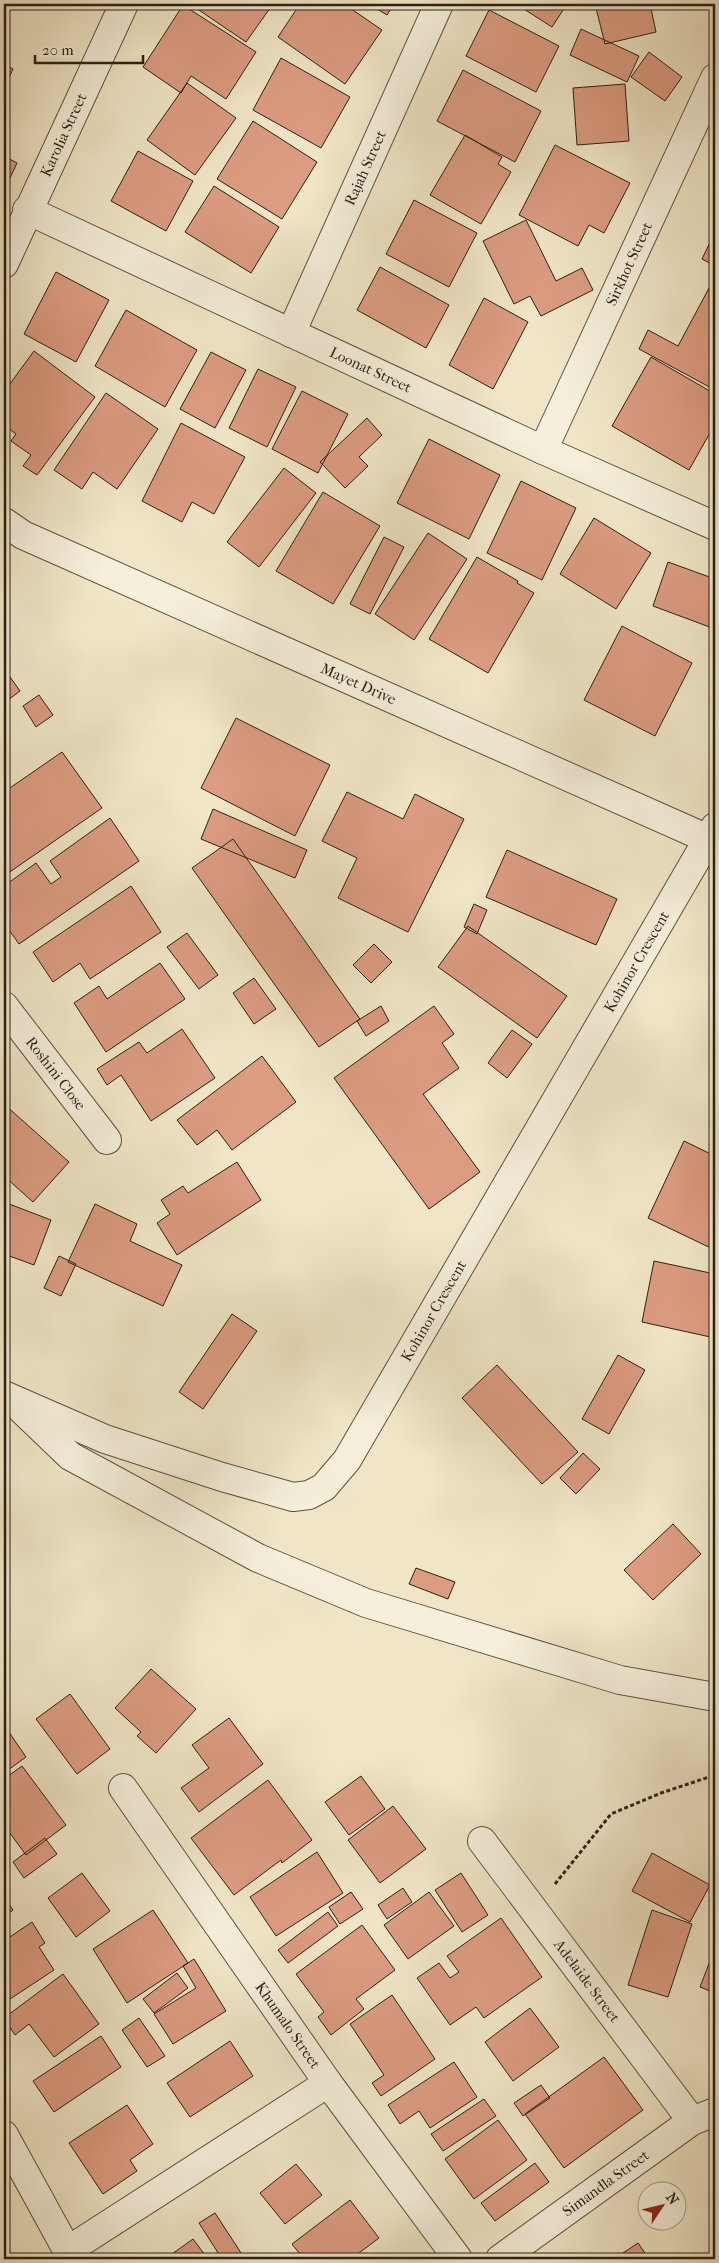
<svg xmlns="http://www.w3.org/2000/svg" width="719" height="2263" viewBox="0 0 719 2263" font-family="'IM FELL French Canon',serif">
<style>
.building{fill:#dc9c82;stroke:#2a2017}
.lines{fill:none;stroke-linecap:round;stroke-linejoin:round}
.minor-casing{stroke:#5c5243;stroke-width:30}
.path{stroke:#2a2017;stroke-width:3;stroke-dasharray:4 2.5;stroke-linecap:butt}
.minor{stroke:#f5efdb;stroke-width:28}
.labels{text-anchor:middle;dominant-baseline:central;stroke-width:4;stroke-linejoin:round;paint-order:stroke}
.street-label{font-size:15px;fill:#2a2017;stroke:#f5efdb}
</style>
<rect width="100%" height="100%" fill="#f0e6c7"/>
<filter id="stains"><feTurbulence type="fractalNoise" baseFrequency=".004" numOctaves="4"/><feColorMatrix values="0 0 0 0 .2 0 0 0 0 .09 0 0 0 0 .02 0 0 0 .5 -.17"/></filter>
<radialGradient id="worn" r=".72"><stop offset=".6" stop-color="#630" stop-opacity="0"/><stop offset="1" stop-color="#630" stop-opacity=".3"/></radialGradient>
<path class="building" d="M190,4H273L246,42Z
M300,4H344L382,30L345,84L278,37Z
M369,4H394L387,15Z
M516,4H567L552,27Z
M613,4H650L656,32L605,44L596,8Z
M183,5L256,52L226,99L191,76L181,93L143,67Z
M489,10L559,46L536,92L466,56Z
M581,29L639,56L627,82L570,55Z
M649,52L682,77L665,101L631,77Z
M281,58L350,97L321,148L253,110Z
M4,64L13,69L4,88Z
M463,70L541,111L515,162L437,121Z
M187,83L236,118L195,175L147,140Z
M625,84L629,141L577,145L573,88Z
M253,121L317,162L282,219L217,179Z
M465,135L502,157L498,164L511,172L481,224L430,195Z
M555,145L630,183L604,233L589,225L578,246L519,215Z
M138,151L193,181L166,231L111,201Z
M4,156L17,163L4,191Z
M214,186L279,227L251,273L185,232Z
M414,200L477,233L449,287L386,254Z
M526,220L556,281L582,268L593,290L541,316L530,296L514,304L483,241Z
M715,232V266L702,259Z
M380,267L449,305L426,348L357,310Z
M56,272L109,300L76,362L24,334Z
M715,277V390L639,349L648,330L678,346Z
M484,298L528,322L493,389L449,365Z
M126,310L197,350L165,407L95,366Z
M34,351L95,397L37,475L23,466L31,455L11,441L16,434L4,425V392Z
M211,352L246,370L215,428L180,409Z
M651,357L715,394V424L689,470L612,426Z
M258,369L296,387L267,447L229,428Z
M302,391L348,414L318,473L272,449Z
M106,393L158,429L117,489L93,472L82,489L54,470Z
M367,418L382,435L359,457L368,466L345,488L320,462Z
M181,423L245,457L214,514L192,502L182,522L142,501Z
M429,439L500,475L469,539L397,503Z
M284,468L316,493L259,567L227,542Z
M521,481L576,508L542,580L487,553Z
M323,492L380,526L333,604L276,571Z
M594,518L651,553L616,609L560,574Z
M428,533L467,559L414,640L375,614Z
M384,537L404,547L370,614L350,604Z
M477,557L518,581L517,583L534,593L488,673L429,639Z
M668,562L715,579V629L653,606Z
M622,626L692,663L655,736L584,700Z
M5,670L20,691L8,700L4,694Z
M39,695L53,715L36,727L23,706Z
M236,718L330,765L295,836L201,788Z
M62,752L102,808L4,876V792Z
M347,792L403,819L415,794L464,819L408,932L338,898L357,858L322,841Z
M213,809L307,850L295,878L201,839Z
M110,818L139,861L19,944L4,923V886L36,863L51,884L61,877L50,861Z
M233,839L360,1019L319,1047L192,868Z
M507,850L617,899L596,945L486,897Z
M131,886L161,932L90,979L80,963L53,982L33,952Z
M474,904L487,910L477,934L464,927Z
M468,926L567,996L537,1038L438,967Z
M187,933L218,975L199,989L167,947Z
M374,944L392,962L371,983L353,965Z
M160,963L185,999L106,1052L74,1003L99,986L107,999Z
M254,978L276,1009L254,1024L233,993Z
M381,1006L389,1021L366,1036L357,1021Z
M434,1006L454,1034L442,1043L459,1068L423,1094L480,1172L429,1209L334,1078Z
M182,1029L215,1078L151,1121L121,1075L107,1085L97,1069L139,1042L147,1053Z
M512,1030L532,1044L507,1078L488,1063Z
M262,1056L296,1102L232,1150L217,1130L197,1145L177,1120Z
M4,1104L69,1162L33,1202L4,1176Z
M684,1141L715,1156V1250L648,1218Z
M237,1162L261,1200L177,1255L157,1223L170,1214L161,1200L183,1186L188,1193Z
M4,1202L51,1220L34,1265L4,1254Z
M95,1204L137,1224L130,1241L182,1265L163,1306L68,1262Z
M59,1256L76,1264L61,1296L44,1288Z
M654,1261L715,1274V1338L642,1322Z
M232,1314L257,1331L203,1409L179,1392Z
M618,1355L645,1370L609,1434L582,1419Z
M497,1365L578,1452L542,1484L462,1398Z
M583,1453L600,1469L576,1494L560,1478Z
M673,1524L701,1554L653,1600L624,1570Z
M416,1568L455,1582L448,1599L409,1584Z
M151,1669L196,1709L156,1753L137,1736L141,1732L115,1708Z
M70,1694L110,1749L77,1774L36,1719Z
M229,1718L263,1764L199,1812L181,1788L209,1768L192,1745Z
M4,1725L26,1757L4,1773Z
M22,1766L66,1825L26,1855L4,1825V1779Z
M361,1776L385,1809L349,1835L325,1802Z
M268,1780L312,1840L282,1863L281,1860L234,1895L191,1838Z
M393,1806L426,1849L380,1883L348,1840Z
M45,1838L57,1854L24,1878L13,1862Z
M317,1852L343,1893L276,1936L250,1897Z
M652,1853L710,1885L690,1922L632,1891Z
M82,1873L110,1911L76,1937L48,1898Z
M461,1873L488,1915L462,1932L435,1890Z
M403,1888L412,1902L387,1919L378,1905Z
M351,1892L363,1909L340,1924L329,1907Z
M429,1892L454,1926L408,1959L384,1925Z
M4,1897L13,1910L4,1917Z
M153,1910L188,1963L127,2003L93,1949Z
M652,1910L692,1924L668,1997L628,1985Z
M328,1912L338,1926L288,1963L278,1950Z
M501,1918L542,1977L484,2018L476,2007L450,2025L417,1978L439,1963L450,1978L459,1972L447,1956Z
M32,1922L45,1943L39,1947L54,1970L4,2003V1941Z
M362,1925L395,1970L356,1999L364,2009L331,2035L318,2017L324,2012L296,1974Z
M715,1948V1993L700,1987Z
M194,1959L226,2011L173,2044L154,2014L196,1988L183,1966Z
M177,1973L188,1988L154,2013L143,1999Z
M63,1974L99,2024L54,2057L29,2024L15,2035L4,2018Z
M392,1995L435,2059L381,2096L372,2083L384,2075L350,2024Z
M530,2008L559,2047L513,2081L485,2042Z
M139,2018L165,2056L147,2067L122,2030Z
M101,2036L121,2067L54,2112L33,2081Z
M230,2041L253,2076L190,2117L167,2083Z
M604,2057L643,2110L564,2168L525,2114Z
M454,2062L477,2097L430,2128L419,2111L400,2124L388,2105Z
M541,2085L550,2098L523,2116L514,2103Z
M484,2099L496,2116L443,2151L431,2134Z
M127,2105L153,2144L130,2160L137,2171L103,2194L69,2143Z
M498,2120L527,2160L474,2199L445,2159Z
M535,2163L549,2182L495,2221L481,2203Z
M296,2164L322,2195L285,2224L260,2193Z
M350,2200L379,2238L351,2259H304L292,2244Z
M215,2213L245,2259H222L199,2223Z
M193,2239L208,2259H165Z
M638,2243L649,2259H614Z"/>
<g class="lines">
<defs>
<g id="minor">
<path id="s1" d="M27,210L543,450L715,526"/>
<path id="s2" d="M4,264L124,4"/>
<path id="s3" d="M291,333L439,4"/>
<path id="s4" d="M543,450L715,78"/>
<path id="s5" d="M4,522L23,535L715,842"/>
<path id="s6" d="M4,1006L107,1140"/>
<path id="s7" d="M4,1395L105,1439L222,1477L293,1497L309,1495L324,1487L347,1460L715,827"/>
<path d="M22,1410L70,1456L258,1558L366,1603L620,1680L715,1697"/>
<path id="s8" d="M123,1788L328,2083L458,2259"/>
<path id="s9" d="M482,1841L692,2121"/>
<path d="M4,2135L72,2259"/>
<path d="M67,2251L328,2083"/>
<path id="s10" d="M500,2259L692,2121L715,2112"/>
</g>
</defs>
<use href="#minor" class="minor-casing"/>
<path class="path" d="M555,1884L611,1814L661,1793L715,1775"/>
<use href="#minor" class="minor"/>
</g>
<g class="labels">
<g class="street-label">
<text stroke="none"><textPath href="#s2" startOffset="142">Karolia Street</textPath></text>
<text stroke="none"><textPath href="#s3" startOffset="181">Rajah Street</textPath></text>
<text stroke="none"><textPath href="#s4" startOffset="205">Sirkhot Street</textPath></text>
<text stroke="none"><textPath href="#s1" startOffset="379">Loonat Street</textPath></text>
<text stroke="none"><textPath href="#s5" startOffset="390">Mayet Drive</textPath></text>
<text stroke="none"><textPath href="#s7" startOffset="952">Kohinor Crescent</textPath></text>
<text stroke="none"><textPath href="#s6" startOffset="85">Roshini Close</textPath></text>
<text stroke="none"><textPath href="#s7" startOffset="548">Kohinor Crescent</textPath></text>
<text stroke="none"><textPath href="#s9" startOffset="175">Adelaide Street</textPath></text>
<text stroke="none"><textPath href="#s8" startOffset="289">Khumalo Street</textPath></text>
<text stroke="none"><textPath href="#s10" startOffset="130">Simandla Street</textPath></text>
</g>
</g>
<rect width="719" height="2263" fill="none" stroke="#f0e6c7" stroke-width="20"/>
<rect x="5" y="5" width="709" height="2253" fill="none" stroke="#2a2017" stroke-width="2.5"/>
<rect x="10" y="10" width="699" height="2243" fill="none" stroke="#2a2017"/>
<g transform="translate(662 2206) rotate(55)"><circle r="24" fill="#f5efdb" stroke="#a49c8d"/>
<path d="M0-4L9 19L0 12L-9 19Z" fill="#8f2418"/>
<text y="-8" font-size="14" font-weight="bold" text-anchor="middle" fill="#2a2017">N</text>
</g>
<path d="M35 55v8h108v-8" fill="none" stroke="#2a2017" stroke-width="2.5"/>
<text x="42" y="55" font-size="15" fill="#2a2017" stroke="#f5efdb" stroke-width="4" paint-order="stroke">20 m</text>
<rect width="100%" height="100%" filter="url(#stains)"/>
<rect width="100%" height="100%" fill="url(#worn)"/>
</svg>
